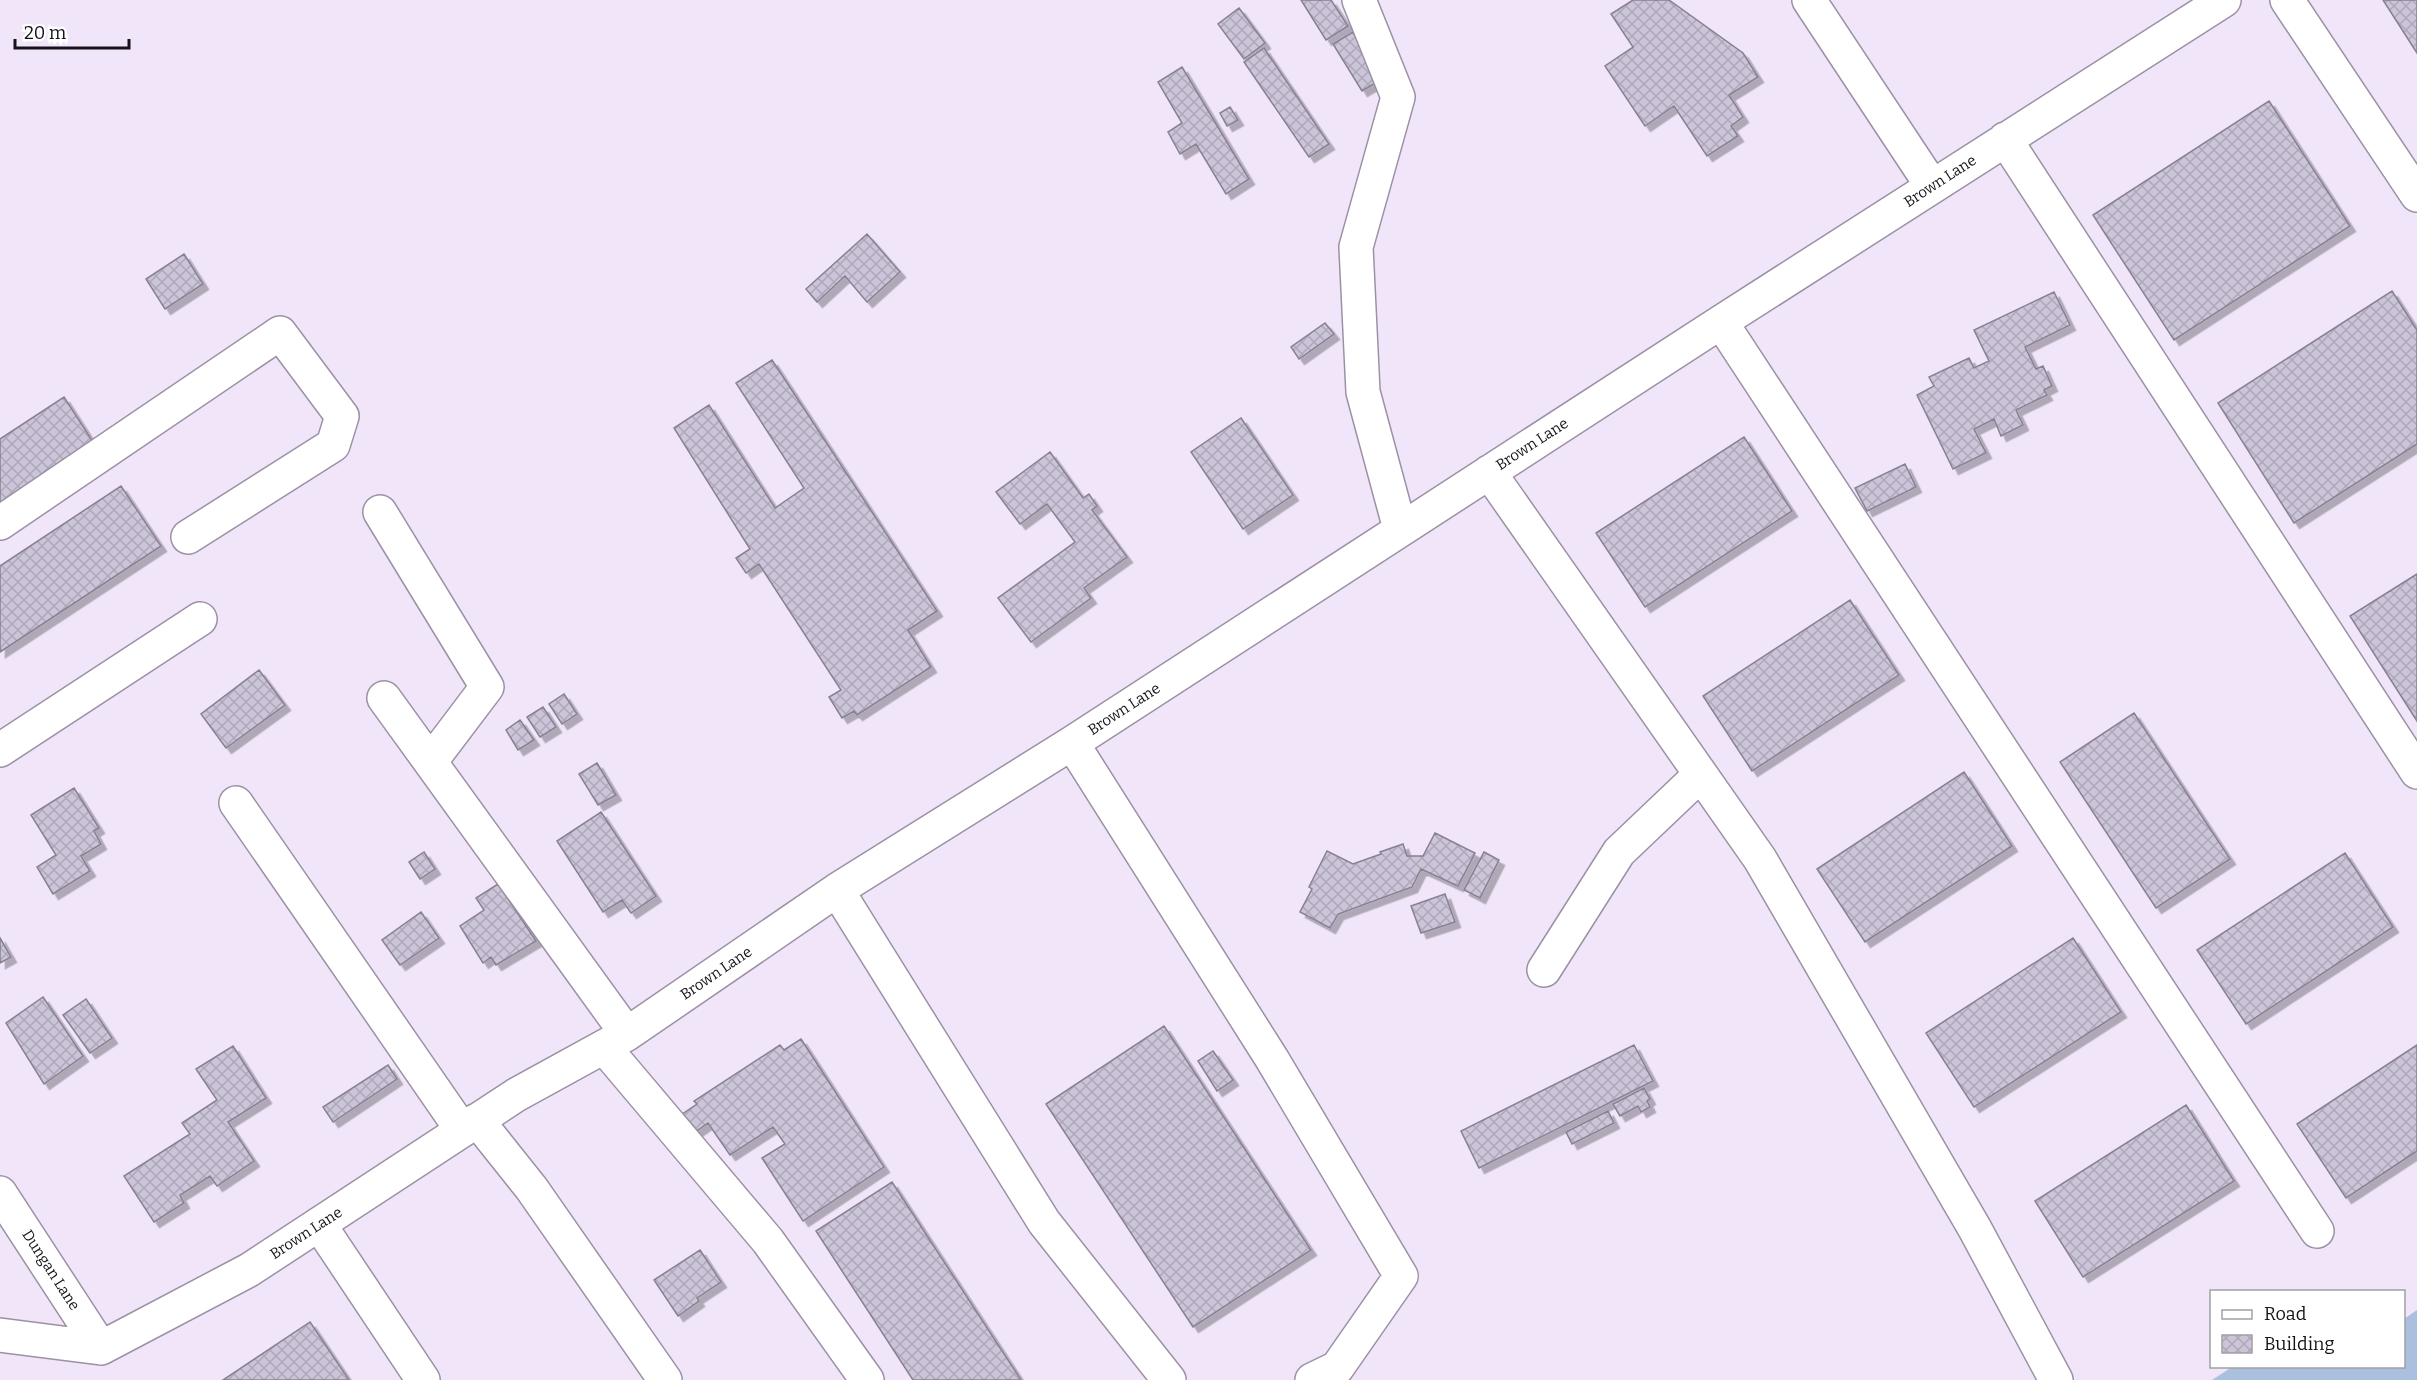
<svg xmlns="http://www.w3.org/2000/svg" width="2417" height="1380" viewBox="0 0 2417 1380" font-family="Bitter,serif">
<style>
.water{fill:#abbfde}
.building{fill:url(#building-cross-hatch);stroke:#888093;stroke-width:1.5;filter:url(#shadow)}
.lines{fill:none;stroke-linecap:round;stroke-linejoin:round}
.minor-casing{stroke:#9c91a4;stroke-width:36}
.minor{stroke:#fff;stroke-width:33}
.labels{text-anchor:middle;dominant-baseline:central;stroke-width:4.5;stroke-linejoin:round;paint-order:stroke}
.street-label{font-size:15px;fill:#151218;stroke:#fff}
</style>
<defs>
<pattern id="building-cross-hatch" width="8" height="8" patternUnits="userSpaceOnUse" patternTransform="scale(1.5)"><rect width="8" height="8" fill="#ccc4d8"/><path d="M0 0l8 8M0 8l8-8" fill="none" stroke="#aea7b9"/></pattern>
<filter id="shadow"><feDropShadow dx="5.5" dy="5.5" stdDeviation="0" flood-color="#0004"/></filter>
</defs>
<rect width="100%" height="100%" fill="#f0e5f9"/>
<path class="water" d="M2417,1310V1380H2212L2232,1367L2404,1366V1319Z"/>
<path class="building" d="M1301,0H1331L1348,26L1326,40Z
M1633,0H1669L1743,53L1758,77L1729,95L1743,117L1731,126L1738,136L1707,156L1674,106L1645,126L1605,66L1633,47L1611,14Z
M2383,0H2417V53Z
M1239,8L1265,43L1244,59L1218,24Z
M1353,32L1382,79L1362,91L1333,44Z
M1264,48L1329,144L1309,157L1244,62Z
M1182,67L1249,179L1226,194L1196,144L1180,154L1168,132L1182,123L1158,82Z
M2269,101L2350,226L2174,340L2093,215Z
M1230,107L1238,120L1227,126L1220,113Z
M867,234L900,272L867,302L845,276L817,302L806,289Z
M184,254L203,284L165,309L146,279Z
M2392,291L2417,330V444L2294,523L2218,403Z
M2054,292L2070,325L2025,347L2036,369L2043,366L2052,386L2044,390L2047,395L2016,410L2023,425L2001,436L1994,419L1974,429L1986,453L1953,469L1917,395L1934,386L1929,377L1969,358L1974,368L1989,361L1974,330Z
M1325,323L1334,334L1299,359L1291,347Z
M772,360L937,611L908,630L931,667L857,715L854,711L842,718L829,697L841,690L759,564L746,573L736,558L750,549L674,428L709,405L775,508L804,488L736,383Z
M64,397L93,442L0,503V439Z
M1241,418L1293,495L1243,529L1191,452Z
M1744,437L1792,511L1645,607L1596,533Z
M1050,452L1083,498L1089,494L1097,506L1092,510L1127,557L1084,588L1091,598L1031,642L998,598L1075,542L1047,504L1020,524L996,492Z
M1905,464L1916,487L1867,511L1855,488Z
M121,486L161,546L0,652V566Z
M2417,574V721L2350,616Z
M1850,600L1899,675L1752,771L1703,696Z
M259,670L285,705L226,748L201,714Z
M564,694L577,714L562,724L549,704Z
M543,707L556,727L540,737L527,717Z
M2134,713L2230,859L2156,908L2060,762Z
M520,720L534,740L518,750L506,730Z
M597,763L616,795L598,805L579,774Z
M1964,772L2012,846L1865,942L1817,869Z
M74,788L99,828L94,831L101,844L81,856L90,871L53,894L37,867L56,855L31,815Z
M601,812L656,896L631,913L622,900L603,912L557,841Z
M1435,833L1475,853L1458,886L1421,869L1412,887L1338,914L1330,928L1300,912L1312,889L1309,887L1327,851L1353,864L1381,854L1380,852L1403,844L1407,856H1423Z
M424,852L435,869L420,879L409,862Z
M1484,852L1499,860L1480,898L1464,890Z
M2345,853L2393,927L2246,1024L2197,950Z
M498,884L536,941L496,965L491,957L483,963L460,926L484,910L476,898Z
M1445,894L1455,922L1421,933L1411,906Z
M421,912L439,938L400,965L382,940Z
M0,938L11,957L0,963Z
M2073,938L2121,1012L1974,1107L1926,1033Z
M43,997L83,1056L44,1084L6,1023Z
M86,999L112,1038L90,1053L63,1015Z
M1164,1026L1311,1250L1193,1327L1046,1104Z
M801,1039L884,1167L803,1221L762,1158L785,1144L773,1127L730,1155L708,1123L691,1135L678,1117L697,1104L694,1101L780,1045L784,1050Z
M1634,1045L1653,1081L1479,1168L1461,1131Z
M2417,1045V1151L2346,1198L2297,1124Z
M233,1046L266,1098L228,1122L254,1161L217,1186L210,1176L180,1195L184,1203L154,1222L124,1176L190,1134L182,1123L217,1100L196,1069Z
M1213,1051L1233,1080L1217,1091L1198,1061Z
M388,1065L397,1079L333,1122L323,1107Z
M1644,1088L1650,1099L1647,1101L1650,1107L1641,1112L1638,1106L1620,1116L1613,1104Z
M2186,1105L2234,1181L2083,1277L2035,1201Z
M1608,1111L1614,1123L1572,1144L1566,1132Z
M892,1182L1021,1380H913L816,1231Z
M700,1250L721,1282L697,1298L699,1301L678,1316L654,1280Z
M310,1322L349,1380H223Z"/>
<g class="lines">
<defs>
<path id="minor" d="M1359,0L1398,97L1356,247L1363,392L1400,529
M1809,0L1932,186
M2287,0L2417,195
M2005,139L2417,772
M1721,322L2317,1231
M1489,472L1760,859L1975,1229L2056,1380
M380,512L487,687L431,761
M0,523L280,333L342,416L333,445L188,537
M384,698L627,1034
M1072,743L1272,1059L1401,1276L1337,1368L1312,1380
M0,750L200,619
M236,803L462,1130
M837,890L1044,1222L1169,1380
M1544,970L1619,852L1700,775
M604,1047L768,1241L867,1380
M477,1120L532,1189L665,1380
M0,1193L101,1348
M319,1224L423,1380
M0,1335L101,1348L249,1270L516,1095L627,1034L837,890L1072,743L1721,322L2224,0"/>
</defs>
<use href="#minor" class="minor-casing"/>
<use href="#minor" class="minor"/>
</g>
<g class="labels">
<g class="street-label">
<text transform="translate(1940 181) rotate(-33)">Brown Lane</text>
<text transform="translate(1532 444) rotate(-33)">Brown Lane</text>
<text transform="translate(1124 709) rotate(-33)">Brown Lane</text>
<text transform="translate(716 973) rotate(-34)">Brown Lane</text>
<text transform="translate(306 1233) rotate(-33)">Brown Lane</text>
<text transform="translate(51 1270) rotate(57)">Dungan Lane</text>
</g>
</g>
<rect x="2210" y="1290" width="195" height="78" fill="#ffffff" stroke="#a1a0a3" stroke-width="1.5"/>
<rect x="2222" y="1310" width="30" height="9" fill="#ffffff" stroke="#a1a0a3" stroke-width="1.5"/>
<text x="2264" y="1320" font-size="18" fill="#151218">Road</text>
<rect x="2222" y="1335" width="30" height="18" fill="url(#building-cross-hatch)" stroke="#a1a0a3" stroke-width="1.5"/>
<text x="2264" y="1350" font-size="18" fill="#151218">Building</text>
<path d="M15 39v9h114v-9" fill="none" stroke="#151218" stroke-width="3"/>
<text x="24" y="39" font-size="18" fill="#151218" stroke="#ffffff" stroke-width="4.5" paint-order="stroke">20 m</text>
</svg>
